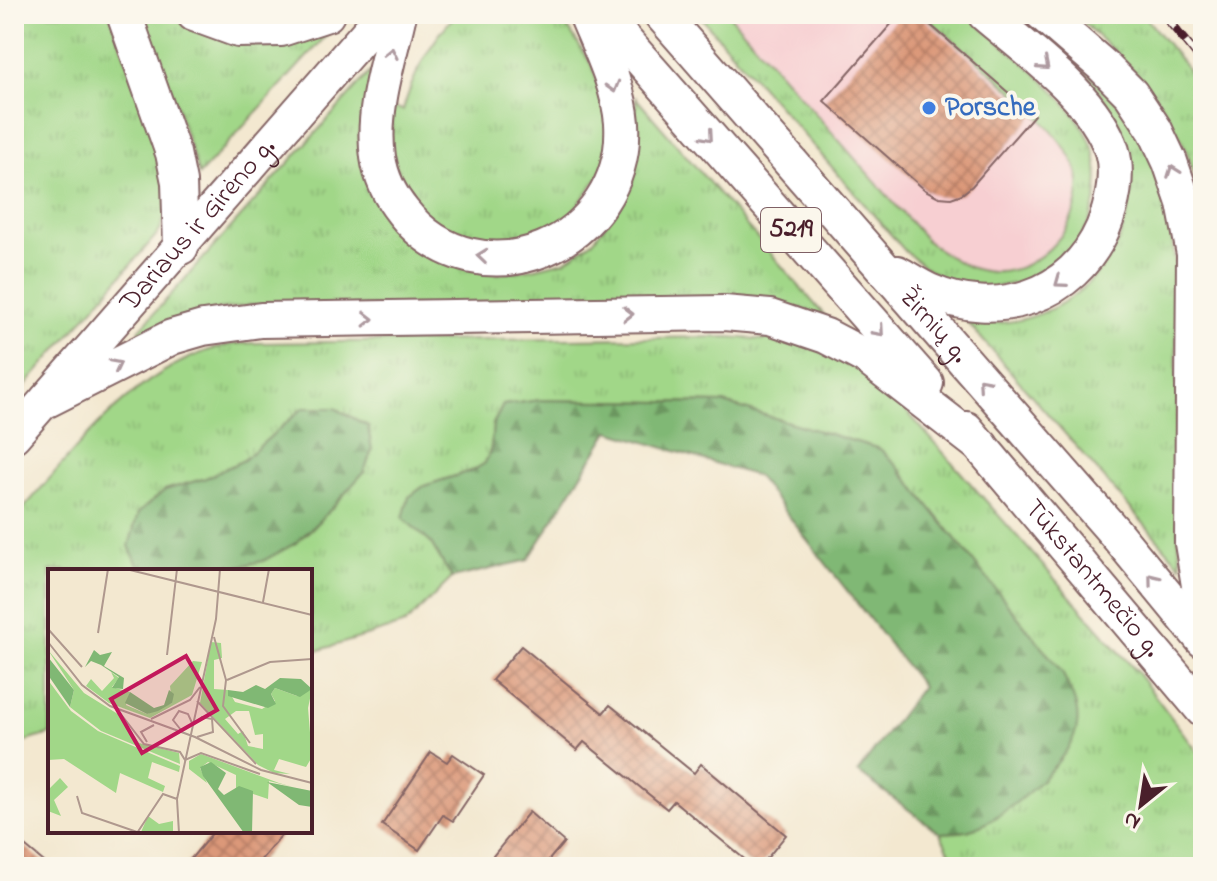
<svg xmlns="http://www.w3.org/2000/svg" width="1217" height="881" viewBox="0 0 1217 881" font-family="'Indie Flower',sans-serif">
<style>
.built{fill:#f7cfd2}
.grass{fill:url(#grass-tufts);stroke:#767b5a;stroke-width:2}
.forest{fill:url(#forest-firs);stroke:#656c50;stroke-width:2}
.building{fill:url(#building-cross-hatch)}
.lines{fill:none;stroke-linecap:round;stroke-linejoin:round}
.primary-casing{stroke:#856565;stroke-width:36}
.trunk-casing{stroke:#856565;stroke-width:38}
.primary{stroke:#fff;stroke-width:32}
.trunk{stroke:#fff;stroke-width:34}
.rail-casing{stroke:#4a1f2b;stroke-width:9}
.rail{stroke:#fbf7ec;stroke-width:6;stroke-dasharray:18;stroke-linecap:butt}
.oneway{stroke:#ae9aa0}
.shop-dot{fill:#3f7fe0;stroke:#fbf7ec;stroke-width:3}
.labels{text-anchor:middle;dominant-baseline:central;stroke-width:8;stroke-linejoin:round;paint-order:stroke}
.shield{fill:#fbf7ec;stroke:#7f6065;stroke-width:2}
.shield-label{font-size:26px;font-weight:bold;fill:#4a1f2b}
.shop-label{font-size:28px;font-weight:bold;fill:#366cbe;stroke:#fbf7ec;text-anchor:start}
.street-label{font-size:28px;fill:#4a1f2b;stroke:#fbf7ec}
.inset-road{fill:none;stroke:#af988e;stroke-width:2}
.view{fill:#c2185b;fill-opacity:0.15;stroke:#c2185b;stroke-width:4}
.inset-edge{fill:none;stroke:#4a1f2b;stroke-width:4}
</style>
<defs>
<pattern id="grass-tufts" width="24" height="20" patternUnits="userSpaceOnUse" patternTransform="scale(2)"><rect width="24" height="20" fill="#a1d788"/><path d="M3 7l-1-3M5 7V3M7 7l1-3M15 17l-1-3M17 17v-4M19 17l1-3" fill="none" stroke="#8cb876"/></pattern>
<pattern id="forest-firs" width="22" height="20" patternUnits="userSpaceOnUse" patternTransform="scale(2)"><rect width="22" height="20" fill="#80b874"/><path d="M5 1l3.5 6h-7zM16 11l3.5 6h-7z" fill="#6b955f"/></pattern>
<pattern id="building-cross-hatch" width="8" height="8" patternUnits="userSpaceOnUse" patternTransform="scale(2)"><rect width="8" height="8" fill="#db9879"/><path d="M0 0l8 8M0 8l8-8" fill="none" stroke="#b47b63"/></pattern>
</defs>
<rect width="100%" height="100%" fill="#fbf7ec"/>
<filter id="ink" filterUnits="userSpaceOnUse"><feTurbulence type="fractalNoise" baseFrequency=".0125" numOctaves="2"/><feDisplacementMap in="SourceGraphic" scale="16" xChannelSelector="R" yChannelSelector="G"/><feConvolveMatrix kernelMatrix="1 2 1 2 8 2 1 2 1" color-interpolation-filters="sRGB"/></filter>
<filter id="wash" filterUnits="userSpaceOnUse"><feTurbulence type="fractalNoise" baseFrequency=".006" numOctaves="4" result="noise"/><feDisplacementMap in="SourceGraphic" scale="32" xChannelSelector="R" yChannelSelector="G"/><feGaussianBlur stdDeviation="1.8" result="paint"/><feColorMatrix in="noise" values="0 0 0 0 0 0 0 0 0 0 0 0 0 0 0 0 0 1.4 0 .05"/><feComposite in="paint" operator="in"/></filter>
<g filter="url(#wash)">
<rect width="100%" height="100%" fill="#f3e8d0"/>
<path class="built" d="M733,14H922L1031,110L1062,140L1078,174L1076,205L1064,233L1047,251L1023,266L994,272L964,267L927,241L731,17Z"/>
<path class="grass" d="M14,14H110L155,140L169,205L160,231L14,399Z
M142,14H170L187,26L336,25L199,175L172,92Z
M456,14H559L593,67L610,131L603,171L561,228L514,243L466,239L444,229L422,214L397,172L391,145L392,107L403,110C414,72 430,43 456,14Z
M698,14H733L731,17L927,241C948,256 965,270 992,272C1039,275 1087,221 1078,174C1069,130 959,46 922,14H966C1005,48 1079,100 1094,151C1106,195 1087,250 1046,273C1035,280 1019,283 1006,285C994,287 981,290 969,287C944,282 925,268 906,252Z
M1073,14H1143L1203,88V208C1197,188 1193,167 1185,148C1162,92 1117,53 1073,14Z
M373,69L359,135L363,170L380,208L401,235L431,257L496,274L532,269L565,261L593,241L615,212L630,182L636,150V98L825,316L795,308L251,305L193,314L142,335L139,330Z
M1082,69L1110,92L1147,144L1167,203L1176,269L1178,534L1181,566L967,322C1070,336 1153,244 1126,143C1118,114 1099,92 1082,69Z
M779,330L874,378L911,416L1136,671L1203,759V867H957L940,833L970,830L1062,672L897,466L880,449L724,403L541,400L503,405L493,424L491,448L485,463L474,470L424,486L409,497L404,518L431,543L452,578L405,624L310,653V571H210C231,568 283,553 299,540C323,520 343,495 363,472L303,408L244,460L206,478L165,490L140,569L143,571H50V734L14,745V519C75,452 131,369 224,346C236,343 249,343 261,343L729,337L766,340Z"/>
<path class="forest" d="M541,400L724,403L880,449L897,466L1062,672C1070,690 1082,710 1076,731C1067,764 1003,820 970,830C961,833 949,832 940,833L858,772L922,686L757,476L609,431L528,560L452,578L431,543L403,518L409,497L424,486L474,470L485,463L491,448L493,424L503,405Z
M303,408H335L368,426L372,450L364,472L330,510L296,543L263,561L231,568L210,571L140,569L129,546L138,513L165,490L206,478L244,460Z"/>
<g id="blocks">
<path class="building" d="M900,14H918L1034,115L972,186L962,194L951,198L939,197L925,190L824,101Z
M521,646L603,713L610,705L694,773L701,764L786,835L760,867H754L674,801L667,809L584,742L577,750L492,680Z
M431,752L447,762L453,754L484,775L453,821L443,815L419,850L382,825Z
M529,812L564,842L543,867H484Z
M214,831H285L255,867H184Z
M14,837L50,867H14Z"/>
</g>
</g>
<g filter="url(#ink)">
<use href="#blocks" fill-opacity="0" stroke="#856565" stroke-width="2"/>
<g class="lines">
<defs>
<g id="primary">
<path id="s1" d="M14,436L383,14"/>
</g>
<g id="trunk">
<path d="M124,14L173,153L179,182L181,247"/>
<path d="M194,14L238,30L281,29L327,14"/>
<path d="M399,14C389,59 371,111 378,157C381,178 390,196 403,212C479,308 629,244 622,123C619,86 600,48 586,14"/>
<path d="M601,14L926,383"/>
<path id="s2" d="M661,14L1116,534L1203,640"/>
<path d="M1043,14L1102,65L1131,94L1155,130L1170,162L1184,203L1194,254L1192,543L1203,610"/>
<path d="M897,273C908,279 918,286 929,291C997,321 1073,297 1103,228C1112,206 1119,175 1112,151C1094,96 1028,51 985,14"/>
<path d="M47,400L172,337L203,328L261,320L724,313L770,317L826,336L866,357L981,446"/>
<path id="s3" d="M966,429L1203,710"/>
</g>
</defs>
<use href="#primary" class="primary-casing"/>
<use href="#trunk" class="trunk-casing"/>
<use href="#primary" class="primary"/>
<use href="#trunk" class="trunk"/>
<defs>
<path id="rail" d="M1163,14L1203,63"/>
</defs>
<use href="#rail" class="rail-casing"/>
<use href="#rail" class="rail"/>
</g>
<defs><path id="oneway-chevron" d="M-2-3.5L2.5 0L-2 3.5" fill="none" stroke-width="1.6" stroke-linecap="round" stroke-linejoin="round" transform="scale(2)"/></defs>
<g class="oneway">
<use href="#oneway-chevron" transform="translate(391 53) rotate(-78)"/>
<use href="#oneway-chevron" transform="translate(1044 65) rotate(41)"/>
<use href="#oneway-chevron" transform="translate(613 87) rotate(74)"/>
<use href="#oneway-chevron" transform="translate(708 136) rotate(49)"/>
<use href="#oneway-chevron" transform="translate(1173 171) rotate(-110)"/>
<use href="#oneway-chevron" transform="translate(482 256) rotate(-174)"/>
<use href="#oneway-chevron" transform="translate(1060 282) rotate(144)"/>
<use href="#oneway-chevron" transform="translate(628 314) rotate(-1)"/>
<use href="#oneway-chevron" transform="translate(368 319) rotate(-1)"/>
<use href="#oneway-chevron" transform="translate(879 331) rotate(49)"/>
<use href="#oneway-chevron" transform="translate(116 365) rotate(-27)"/>
<use href="#oneway-chevron" transform="translate(983 383) rotate(-131)"/>
<use href="#oneway-chevron" transform="translate(1153 579) rotate(-129)"/>
</g>
</g>
<circle class="shop-dot" cx="929" cy="108" r="8"/>
<g class="labels">
<rect class="shield" x="761" y="208" width="60" height="44" rx="6"/>
<g class="shield-label">
<text x="791" y="230">5219</text>
</g>
<g class="shop-label">
<text x="945" y="108">Porsche</text>
</g>
<g class="street-label">
<text stroke="none"><textPath href="#s1" startOffset="280">Dariaus ir Girėno g.</textPath></text>
<text stroke="none"><textPath href="#s2" startOffset="414">Žirnių g.</textPath></text>
<text stroke="none"><textPath href="#s3" startOffset="196">Tūkstantmečio g.</textPath></text>
</g>
</g>
<g transform="translate(48 569)">
<rect width="264" height="264" fill="#f3e8d0"/>
<path d="M163,73L173,74L174,89L166,91V120L180,121L187,133L214,140L227,132L223,125L227,119L249,127L264,120L260,139L264,188L258,198L231,190L226,201L242,205L226,204L210,196L152,134ZM188,142H201L207,166L215,165V180L200,177L195,162L190,165L177,150ZM0,81L36,124L73,147L91,174L131,184L132,195L53,162L27,142L22,138L26,121ZM145,92L154,93L144,126L102,149L61,134L38,117L43,110L54,122L66,109L63,103L71,109L64,118L82,123L78,136L99,145L124,134L122,117ZM0,111L23,142L50,162L132,197L131,203L104,193L100,209L117,217L115,223L72,204L68,224L16,190L0,191ZM153,185L231,214L245,218L221,212L220,230L188,219V206L160,193L152,199L159,214L141,200V192ZM12,209L20,218L6,231L13,247L0,242V221ZM100,247L111,255L125,252V264L93,263Z" fill="#a1d788" fill-rule="evenodd"/>
<path d="M46,81L52,86L64,83L56,97L76,109L75,120L64,119L71,108L53,96L43,92L37,98ZM0,88L26,121L22,138L0,106ZM232,109L253,110L264,120L252,128L227,119L223,125L228,135L220,139L180,127V121L195,123L208,116L217,120ZM121,121L126,125L124,134L110,142L99,145L77,134L82,123L106,139L116,136ZM163,193L178,204L170,220L176,226L191,217L205,222L204,264H196L155,207L152,198ZM219,213L264,222V238L251,236Z" fill="#80b874"/>
<path class="inset-road" d="M78,0L264,46M215,33L221,0M0,60L34,98M50,64L60,0M166,68L178,111L175,137L202,174M0,73L34,116L62,137L147,168L213,201L264,214M119,86L129,0M179,111L222,93L264,90M149,132L208,195M72,144L96,175L132,183L137,191L153,184L212,205M103,150L142,131L152,118M133,161L125,151L131,142L140,145L145,156L154,148L164,150L165,163L149,168M99,173L93,163L106,156M29,227L34,244L92,264M89,264L115,225L129,230M131,264L129,230L168,50L172,0"/>
<path class="view" d="M138,87L169,141L94,184L63,130Z"/>
<rect width="264" height="264" class="inset-edge"/>
</g>
<rect width="1217" height="881" fill="none" stroke="#fbf7ec" stroke-width="48"/>
<g transform="translate(1141 805) rotate(210)" stroke="#fbf7ec" stroke-width="6" paint-order="stroke">
<path d="M0-6L14 30L0 20L-14 30Z" fill="#4a1f2b"/>
<text y="-12" font-size="22" font-weight="bold" text-anchor="middle" fill="#4a1f2b">N</text>
</g>
</svg>
